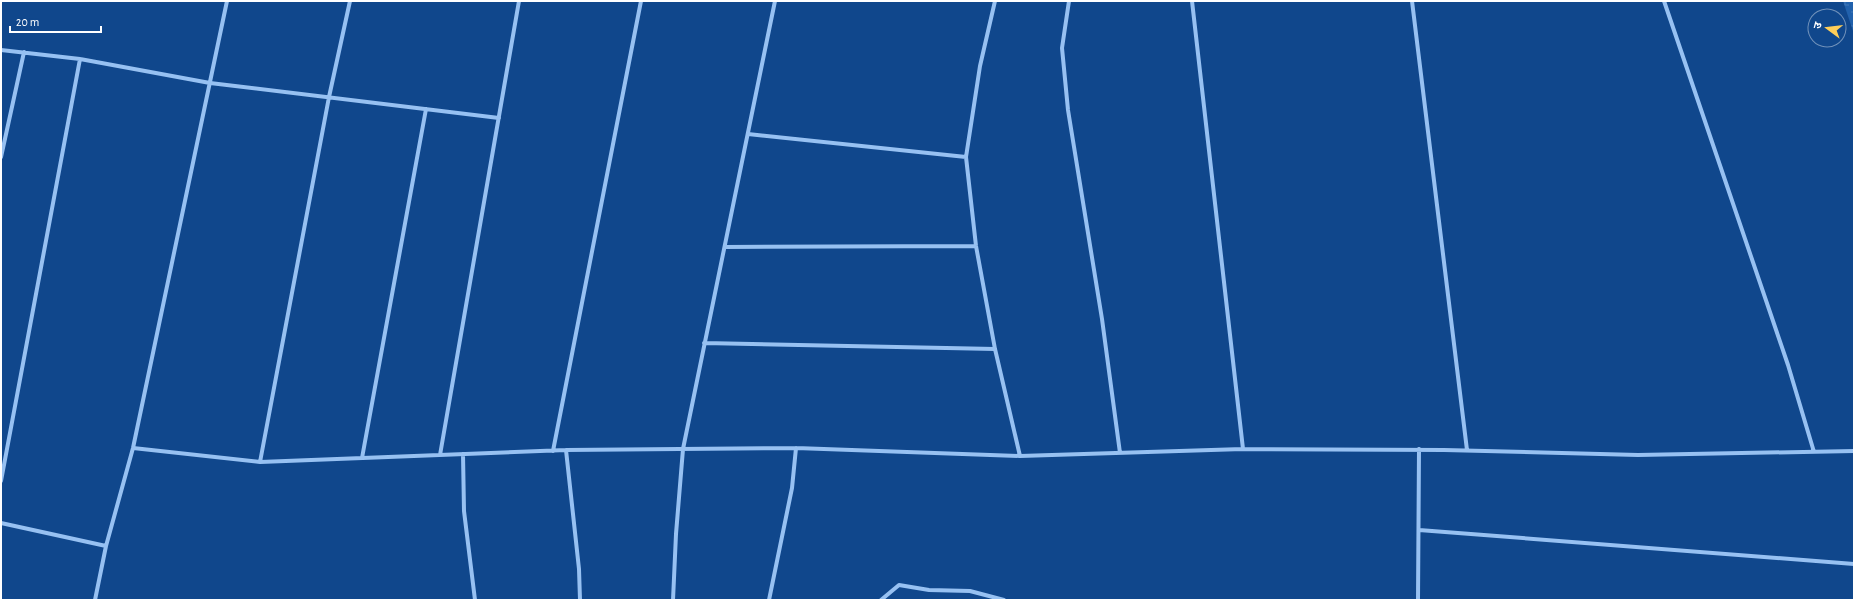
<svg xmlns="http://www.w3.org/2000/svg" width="1855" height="601" viewBox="0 0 1855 601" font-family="'Alegreya Sans','Noto Sans Devanagari',sans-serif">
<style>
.wetland{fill:url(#wetland-marsh)}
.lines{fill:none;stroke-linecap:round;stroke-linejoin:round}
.street{stroke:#97c1f2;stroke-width:4}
</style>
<defs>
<pattern id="wetland-marsh" width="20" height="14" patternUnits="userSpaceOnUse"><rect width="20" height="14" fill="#2161ac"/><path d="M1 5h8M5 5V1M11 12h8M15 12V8" fill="none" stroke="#4279b8"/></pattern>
</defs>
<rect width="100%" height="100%" fill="#10478c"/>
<path class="wetland" d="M1843,1H1854V34Z"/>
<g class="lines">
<path class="street" d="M995,1L980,66L966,157L976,246L995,349L1020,456
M1069,1L1062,48L1068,110L1102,319L1120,453
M1192,1L1243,449
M1412,1L1467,450
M1664,1L1788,365L1814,452
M1,50L80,59L210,83L499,118
M748,134L966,157
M1,157L24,52
M725,247L976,246
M704,343L995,349
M133,448L260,462L566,450L796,448L1020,456L1243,449L1444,450L1638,455L1854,451
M566,450L579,569L580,600
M553,451L641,1
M463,454L464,511L475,600
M440,455L519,1
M362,458L426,109
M260,462L329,97L350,1
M1,481L80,59
M1,523L106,546
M1419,530L1854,564
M95,600L106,546L133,448L227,1
M673,600L676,534L683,449L775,1
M769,600L792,488L796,448
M881,600L899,585L929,590L970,591L1004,600
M1418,600L1419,449"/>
</g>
<rect width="1855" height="601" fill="none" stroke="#ffffff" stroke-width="4"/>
<g transform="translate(1827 28) rotate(285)"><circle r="19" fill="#10478c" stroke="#7091ba"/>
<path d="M0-3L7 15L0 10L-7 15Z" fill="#ffce58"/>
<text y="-6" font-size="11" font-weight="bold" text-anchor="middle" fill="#ffffff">उ</text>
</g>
<path d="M10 26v6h91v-6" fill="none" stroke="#ffffff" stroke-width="2"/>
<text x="16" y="26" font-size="12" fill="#ffffff" stroke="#10478c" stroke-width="3" paint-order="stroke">20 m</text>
</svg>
